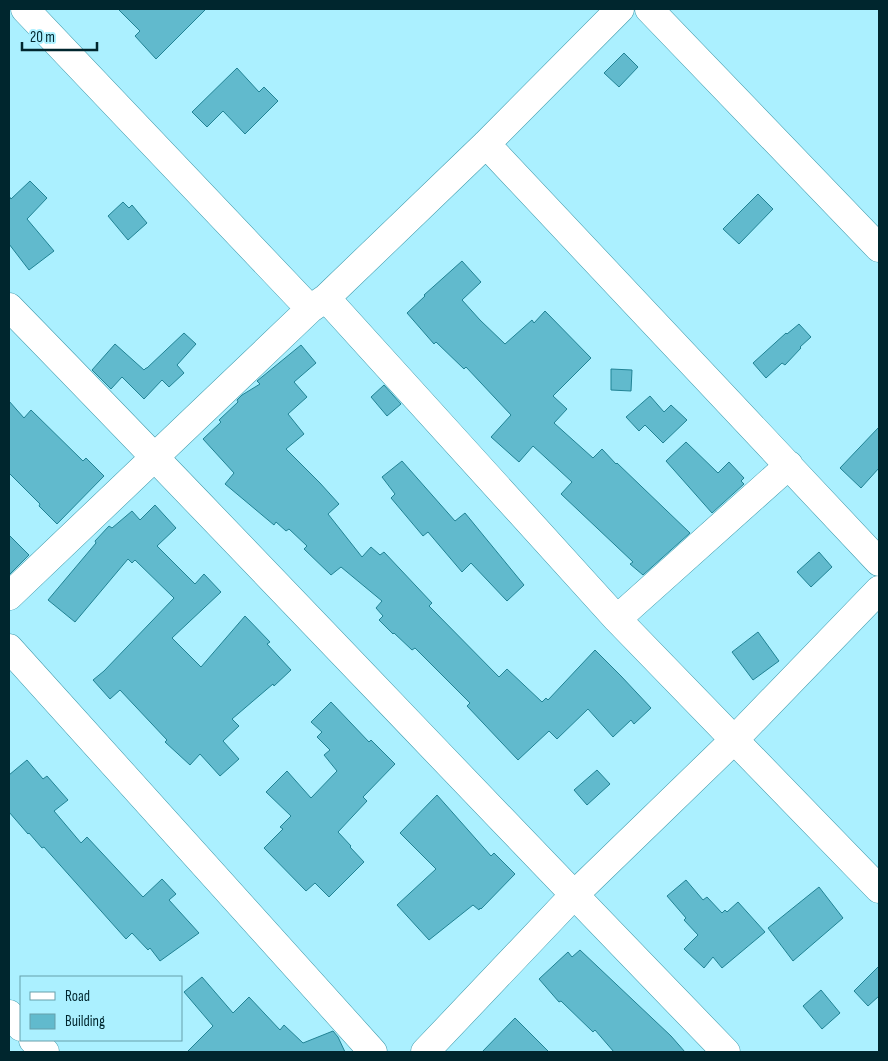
<svg xmlns="http://www.w3.org/2000/svg" width="888" height="1061" viewBox="0 0 888 1061" font-family="'Sofia Sans Condensed',sans-serif">
<style>
.building{fill:#61bacd;stroke:#218395}
.lines{fill:none;stroke-linecap:round;stroke-linejoin:round}
.minor-casing{stroke:#3e9aac;stroke-width:29}
.minor{stroke:#fff;stroke-width:28}
</style>
<rect width="100%" height="100%" fill="#abf0ff"/>
<path class="building" d="M118,9H206L156,59L135,36L140,31Z
M624,53L638,67L619,87L604,73Z
M237,68L259,92L264,87L278,101L245,134L223,111L207,127L192,112Z
M30,181L47,198L27,219L54,251L29,270L9,244V196L11,199Z
M758,194L773,209L739,244L723,229Z
M123,202L129,208L132,205L147,223L128,240L108,216Z
M462,261L481,282L462,300L480,320L505,344L532,320L534,323L545,311L591,358L553,396L567,409L554,423L593,458L602,449L616,464L617,463L690,533L643,575L630,564L633,562L561,494L572,482L533,446L519,462L491,437L511,415L466,367L464,369L436,342L434,344L407,313L425,296L424,295Z
M799,324L811,337L800,347L801,348L785,365L782,363L766,378L753,363L786,333L787,334Z
M184,333L196,344L177,365L184,373L169,387L162,380L144,399L122,377L111,389L92,370L115,344L144,370L146,368H147Z
M301,345L316,363L294,382L307,397L288,414L304,434L286,449L320,483L339,504L328,514L362,557L371,547L380,555L384,552L432,603L429,606L499,677L507,669L542,702L546,698L548,700L595,650L621,676L651,708L634,724L631,720L613,737L588,709L557,739L549,731L518,760L467,706L470,703L415,648L412,650L394,633L393,634L379,620L383,616L376,608L382,601L341,567L331,575L304,549L307,546L289,529L286,531L276,522L274,525L225,484L234,473L203,439L221,422L219,420L238,402L237,400L242,395L260,384L257,381Z
M611,369L632,370L631,391L611,390Z
M384,385L401,404L387,416L371,397Z
M650,396L664,412L671,405L687,420L663,443L645,425L639,431L626,417Z
M9,401L24,418L31,410L83,461L86,458L104,476L57,524L39,506L40,504L9,473Z
M879,427V468L861,488L840,468Z
M686,442L718,473L729,462L744,478L741,481L744,484L712,513L666,461Z
M402,461L455,521L465,513L524,585L507,601L471,563L462,572L428,532L423,536L391,498L395,494L382,477Z
M155,505L176,528L157,546L195,584L204,574L221,592L172,638L201,667L245,616L270,642L267,644L291,670L274,686L273,684L232,719L239,726L223,741L239,759L220,776L200,754L190,765L165,742L167,740L120,690L110,699L93,680L104,671L174,598L135,560L132,563L128,559L75,622L48,600L96,543L95,541L109,526L112,528L132,511L140,520Z
M9,535L29,555L9,575Z
M819,552L832,567L811,587L797,572Z
M758,632L779,661L753,680L732,652Z
M331,702L369,742L371,740L395,764L363,797L367,801L338,832L351,846L350,847L364,862L329,897L315,883L306,891L264,848L283,829L280,827L291,816L266,792L287,771L311,798L337,771L324,755L330,750L317,737L322,732L311,722Z
M27,760L43,779L47,776L68,800L54,811L81,843L87,837L143,897L162,879L176,894L169,900L199,933L160,961L150,948L148,950L132,933L126,939L44,847L42,848L29,833L28,834L9,812V775Z
M597,770L610,784L587,805L574,790Z
M437,795L491,856L494,853L515,874L481,909L480,908L479,910L473,905L429,940L397,905L436,869L400,833Z
M686,880L703,900L707,897L722,913L725,910L727,912L738,902L765,932L722,968L713,957L704,968L684,949L698,935L684,920L686,918L667,896Z
M819,887L843,918L793,961L768,928Z
M580,950L671,1036L685,1052H614L595,1030L593,1032L561,1001L559,1002L539,979L568,952L572,957Z
M879,966V996L868,1006L854,991Z
M202,977L233,1013L249,997L280,1030L284,1025L303,1043L333,1031L338,1037L345,1052H187L213,1026L184,992Z
M821,990L840,1013L822,1029L803,1006Z
M515,1018L549,1052H482Z"/>
<g class="lines">
<defs>
<path id="minor" d="M25,9L310,309
M649,9L879,248
M486,144L879,562
M326,298L617,619L879,889
M9,307C250,554 486,805 726,1052
M9,596L310,309L326,298L486,144L620,9
M617,619L789,465
M9,648L373,1052
M9,1014L21,1027
M33,1040L45,1052
M425,1052L574,895L734,740L879,590"/>
</defs>
<use href="#minor" class="minor-casing"/>
<use href="#minor" class="minor"/>
</g>
<rect width="888" height="1061" fill="none" stroke="#00262e" stroke-width="20"/>
<rect x="20" y="976" width="162" height="65" fill="#abf0ff" stroke="#679fab"/>
<rect x="30" y="992" width="25" height="8" fill="#ffffff" stroke="#679fab"/>
<text x="65" y="1001" font-size="15" fill="#00262e">Road</text>
<rect x="30" y="1014" width="25" height="15" fill="#61bacd" stroke="#679fab"/>
<text x="65" y="1026" font-size="15" fill="#00262e">Building</text>
<path d="M22 42v8h75v-8" fill="none" stroke="#00262e" stroke-width="2.5"/>
<text x="30" y="42" font-size="15" fill="#00262e" stroke="#abf0ff" stroke-width="4" paint-order="stroke">20 m</text>
</svg>
